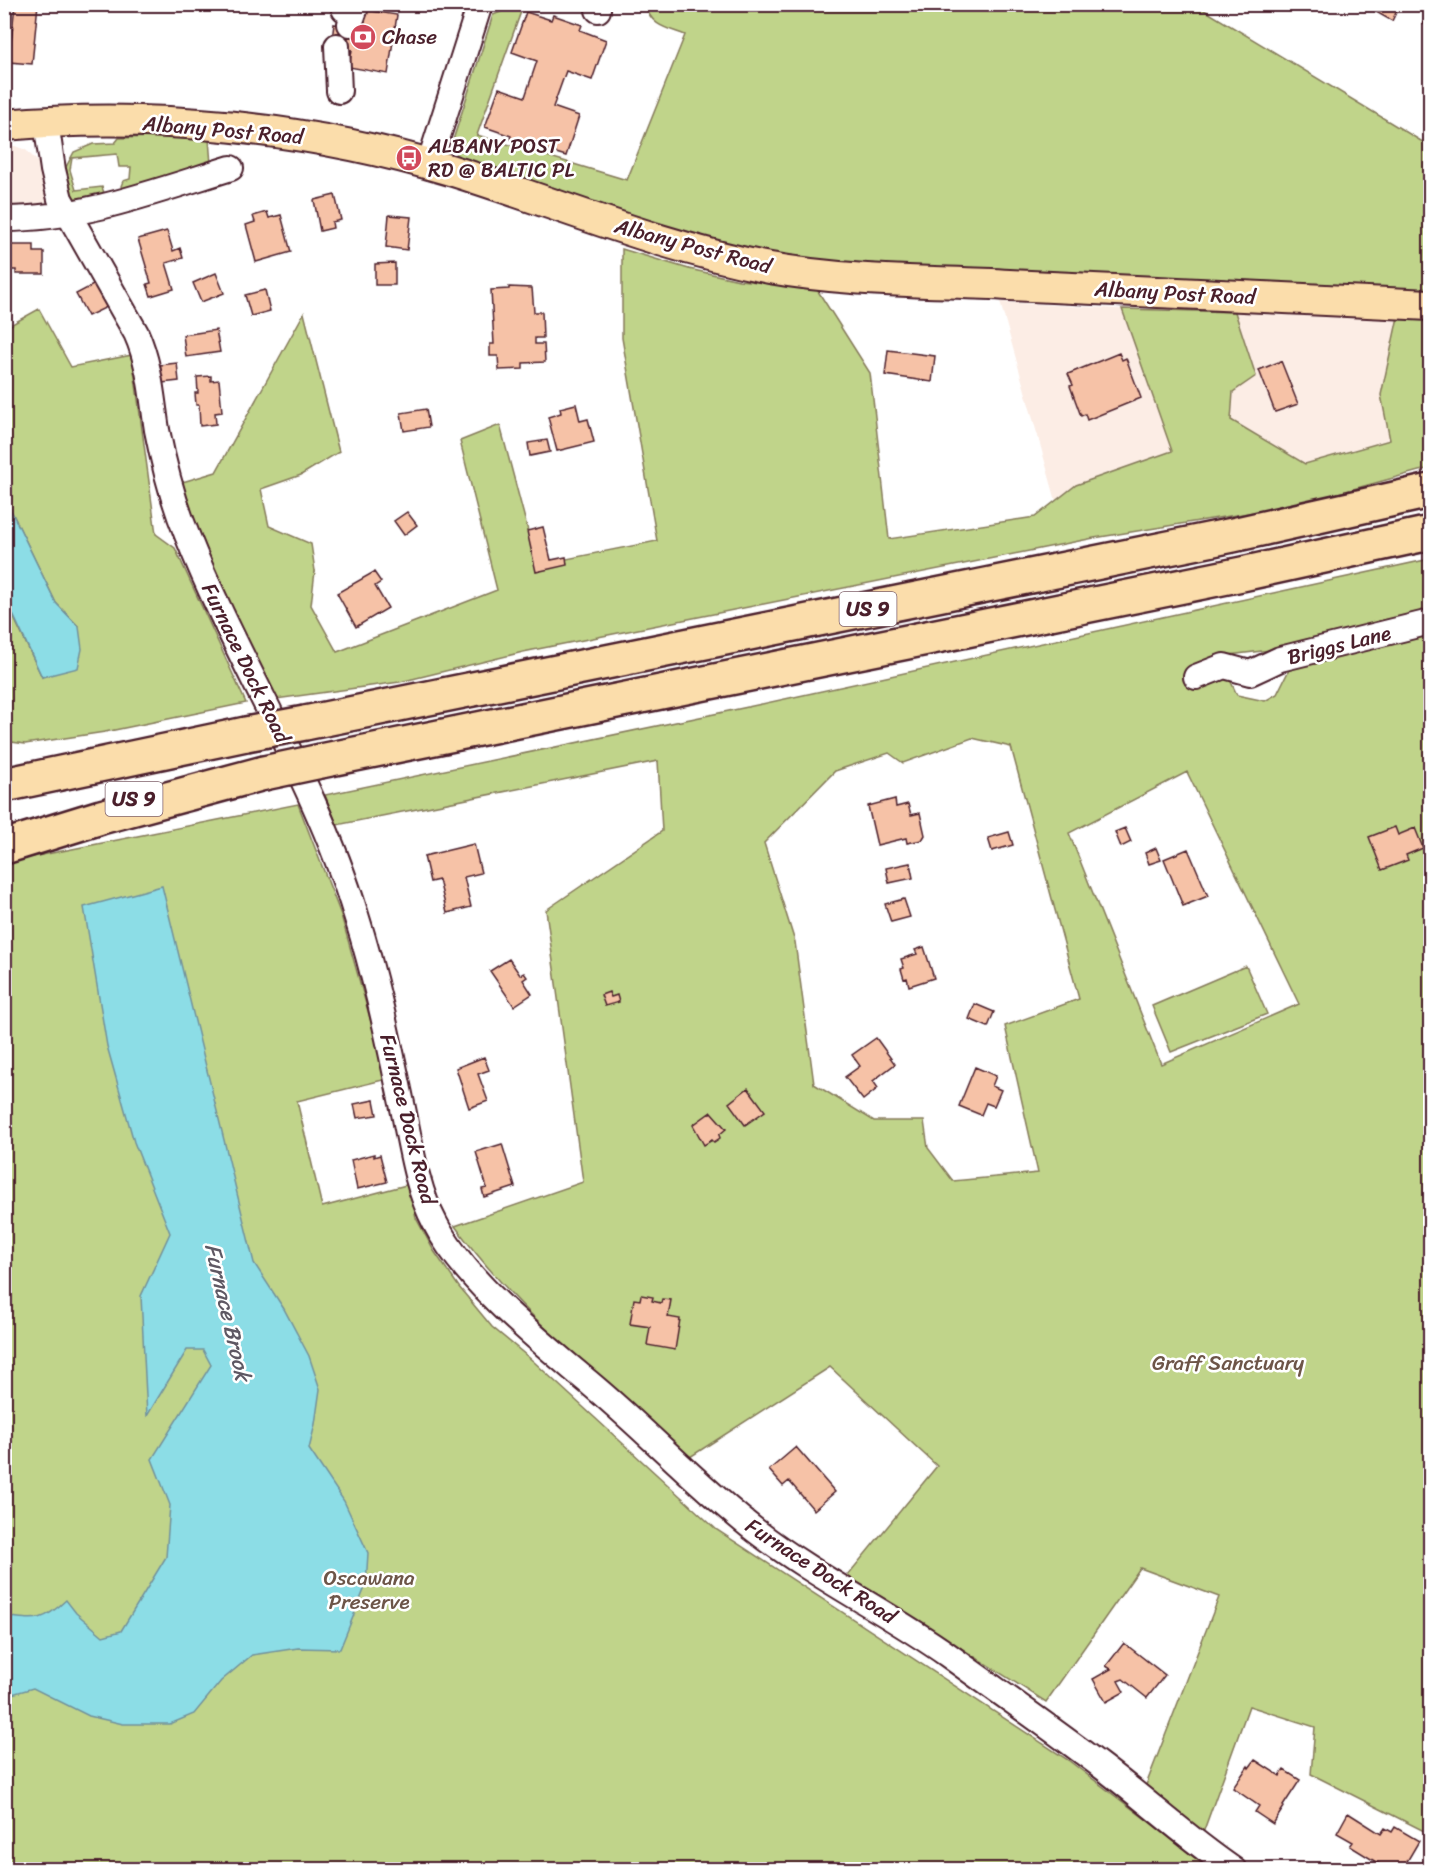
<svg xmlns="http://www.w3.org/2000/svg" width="1435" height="1874" viewBox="0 0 1435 1874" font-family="Sriracha,sans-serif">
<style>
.built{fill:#fcede5}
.green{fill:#c0d48a;stroke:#857a5a;stroke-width:1.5;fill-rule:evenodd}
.water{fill:#8cdde6;stroke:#72919b;stroke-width:1.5}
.building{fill:#f6c2a7;stroke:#4a1f2b;stroke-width:1.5}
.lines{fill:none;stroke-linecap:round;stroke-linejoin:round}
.minor-casing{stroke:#4a1f2b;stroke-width:28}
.major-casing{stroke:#4a1f2b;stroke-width:34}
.highway-casing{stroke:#4a1f2b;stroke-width:38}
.minor{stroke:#fff;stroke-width:24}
.major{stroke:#fbddab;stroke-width:30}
.highway{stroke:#fbddab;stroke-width:33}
.highway-bridge-casing{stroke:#4a1f2b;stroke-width:38;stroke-linecap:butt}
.highway-bridge{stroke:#fbddab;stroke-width:33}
.labels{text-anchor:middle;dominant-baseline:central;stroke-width:5;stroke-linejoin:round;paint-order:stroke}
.shield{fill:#fff;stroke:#80626b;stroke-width:1.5}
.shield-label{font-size:20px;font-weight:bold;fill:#4a1f2b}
.poi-label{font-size:21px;fill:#4a1f2b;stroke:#fff;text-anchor:start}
.street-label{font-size:21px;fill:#4a1f2b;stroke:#fff}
.park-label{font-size:21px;fill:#6d5548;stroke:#fff}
.water-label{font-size:22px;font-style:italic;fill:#5e5863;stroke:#fff}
</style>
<rect width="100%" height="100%" fill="#fff"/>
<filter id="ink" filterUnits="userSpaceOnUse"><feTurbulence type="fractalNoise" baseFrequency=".0167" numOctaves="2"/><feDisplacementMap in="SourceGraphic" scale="12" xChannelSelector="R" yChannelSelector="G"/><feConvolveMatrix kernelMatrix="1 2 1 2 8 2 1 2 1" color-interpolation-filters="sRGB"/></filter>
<g filter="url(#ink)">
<path class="built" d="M15,146L26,150L38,162L46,192V202L35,207L5,209L4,147Z
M1000,302L1122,309L1173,451L1076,485L1056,501Z
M1235,312L1398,317L1381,395L1390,440L1305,464L1231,420L1233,392L1256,376Z"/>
<path class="green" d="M518,5L523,6L477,135L627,180L685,35C667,28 650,26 646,5H1196L1421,141L1430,144V292L860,266L741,250L681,233L456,155L453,140L493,15Z
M157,137L209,139L211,164L125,190L121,186L123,181L130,179L131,167H119L117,154L72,158L70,170L76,190L102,187L104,193L102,197L77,203L71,196L66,167L74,152L93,144L115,143L119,138Z
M622,249L689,269L739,280L816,288L870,373L889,539L1035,517L1076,485L1172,451L1122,309L1235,312L1256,376L1233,392L1231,420L1305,464L1390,440L1381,395L1398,317L1430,318V468L1291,506L1094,538L523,652L400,682L276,699C240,628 207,557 179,483L216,472L304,313L339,452L301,475L261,489L269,526L311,544L315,571L311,605L337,652L497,590L460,441L500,425L537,565L657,541L622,338Z
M39,309L71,367L132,355L156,534L175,548L246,703L105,732L25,744L5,741L4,597L42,677L79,627L56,603L5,498V328Z
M1430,559V615L1279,649L1229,655L1227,673L1237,695L1265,701L1277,694L1292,664L1430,633V1834L1311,1774L1315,1727L1249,1706L1203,1833L1146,1785L1219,1597L1140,1568L1046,1702L847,1576L937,1466L830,1367L690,1457C608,1385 519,1314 455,1226L583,1182L546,910L662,831L658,761L337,825L325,795L743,708ZM972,738L1011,747L1079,999L1005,1026L1038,1173L953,1181L928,1148L924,1121H874L814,1084L795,942L764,843L835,771L889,753L903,763ZM1187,772L1299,1004L1161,1064L1069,833Z
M298,804L341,915L387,1079L297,1101L322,1207L410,1184L416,1218L434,1251L459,1287L492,1327L533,1361L717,1530L1068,1760L1211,1869H5L4,865L22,859Z
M1246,966L1267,1014L1171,1052L1152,1006Z"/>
<path class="water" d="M5,498L56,603L79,627L82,649L78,668L42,677L5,597Z
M162,886L254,1263L284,1309L309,1356L320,1389L315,1424L309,1449L344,1501L368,1553L366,1585L340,1649L298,1648L252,1655L221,1681L194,1714L170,1724H123L89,1716L33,1688L5,1696L4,1616C36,1620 42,1623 66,1600L76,1613L103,1636L121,1631L166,1557L170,1505L152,1459L211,1365L203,1350H187L147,1416L141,1296L170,1233L134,1142L107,1046L84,907Z"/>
<path class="building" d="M15,4H38L32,64L9,62Z
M1362,4H1400L1392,21Z
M1430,7V28L1423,24Z
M359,9L397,15L388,74L349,67L352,50L331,47L334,24L356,28Z
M526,12L551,20L553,15L582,25L580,30L606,40L592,80L566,71L553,107L579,116L566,156L510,139L511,136L485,127L499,88L525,97L537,61L512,52Z
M335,195L341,220L332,222L333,228L320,231L314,200Z
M267,212L269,218L281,215L291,252L256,262L246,225L255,222L253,216Z
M389,215L411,217L407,250L386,247Z
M167,231L173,251L180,248L183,258L166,263L174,289L151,296L147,284L151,283L138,239Z
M7,245H34V252H44V274H16V270H7V267H4V246Z
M395,263V285H375V264Z
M216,273L224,293L201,302L193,283Z
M95,284L107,307L88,316L76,294Z
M509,287L532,288L534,312H542L543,338H535V344H544L545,362L523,363V369L499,370L498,356H490V344H494L491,290L509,289Z
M265,290L270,311L251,316L245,295Z
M216,330L220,352L186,357L183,335Z
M888,350L935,356L932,382L885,375Z
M1119,353L1122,360L1126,358L1141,398L1087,420L1085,414L1081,416L1070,386L1073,385L1068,374Z
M1281,361L1298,404L1275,412L1259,370Z
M177,363L179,381L162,383L160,365Z
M211,376V381L219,380L222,412L215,413L216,424L200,426L199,405H196L195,393H198L197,377Z
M576,404L580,421L588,419L594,442L557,451L548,417L561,413L560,408Z
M426,409L429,427L404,431L401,413Z
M547,440L550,452L530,456L528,443Z
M407,512L417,525L404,535L394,521Z
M543,527L551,560L566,557L567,565L536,572L527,531Z
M374,572L381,582L375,586L388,608L356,627L337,593Z
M895,799L896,807L908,804L911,815L920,813L925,835L922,840L907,843L906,838L877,845L868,806Z
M1395,827L1398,835L1415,828L1423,848L1406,855L1408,860L1382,870L1369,837Z
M1125,828L1131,842L1121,847L1115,832Z
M1009,832L1013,845L992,851L988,838Z
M474,844L481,873L464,877L471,907L447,913L439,880L430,882L424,856Z
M1156,848L1161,860L1149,864L1145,853Z
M1188,849L1208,896L1183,906L1164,859Z
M910,863L913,878L889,883L886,868Z
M904,899L910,917L891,922L885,904Z
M924,947L934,978L909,986L907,978L904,979L901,969L904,968L901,959L917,954L915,950Z
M509,959L520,975L524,973L527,977L523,980L532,994L514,1006L490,971Z
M609,992L611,997L617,995L619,1002L605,1006L601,995Z
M975,1004L994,1012L988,1027L969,1019Z
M876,1038L895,1064L873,1081L878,1088L863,1100L845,1077L860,1066L852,1055Z
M484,1057L489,1070L478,1074L488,1101L469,1108L456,1068Z
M975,1067L996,1076L992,1086L1001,1090L994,1106L986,1103L981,1115L959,1106Z
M748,1088L765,1111L745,1125L729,1103Z
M374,1100L377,1115L357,1118L354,1104Z
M711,1112L726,1129L719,1135L720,1138L714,1142L712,1140L704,1145L693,1125Z
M502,1144L515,1187L484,1197L482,1189L487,1188L476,1152Z
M374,1154V1157L380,1155L387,1182L357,1189L351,1160Z
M641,1295L653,1297L652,1301L661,1303L662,1299L671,1300L668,1317L680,1319L675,1350L647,1345L650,1327L630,1324L634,1299L640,1300Z
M796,1447L835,1492L814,1510L789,1481L783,1486L769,1470Z
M1124,1643L1165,1675L1147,1698L1123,1679L1118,1681L1124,1692L1106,1702L1093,1679L1111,1669L1106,1666Z
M1255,1760L1280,1776L1284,1770L1300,1780L1283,1806L1284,1807L1273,1824L1255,1812L1259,1806L1233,1788L1248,1766L1249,1768Z
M1348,1813L1381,1834L1385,1828L1392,1832L1395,1827L1419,1841L1402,1870H1389L1350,1846L1353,1842L1337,1833Z"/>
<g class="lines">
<defs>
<path id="minor" d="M598,4V10
M344,9L355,10L350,24
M337,46L339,91
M46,122L53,170L60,199L136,333C150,364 152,397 157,430C164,466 173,501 187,535C238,664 316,782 356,915C375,975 388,1037 401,1099C410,1139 415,1186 435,1223C465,1282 542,1343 593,1386C649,1433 699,1487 756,1531C817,1578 886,1611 948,1655C999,1692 1051,1728 1101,1766C1146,1800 1187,1838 1234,1870
M429,164L480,4
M4,219C84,219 156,191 231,168
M1196,677L1224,666L1250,673L1280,659L1430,622"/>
<path id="major" d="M4,125C153,112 308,127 450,170C557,203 660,247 770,268C848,282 930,281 1009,285C1150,293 1290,299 1430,305"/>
<path id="highway" d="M305,723L1233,535L1430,491
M321,761L1242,574L1430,533
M4,785L246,734
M4,847L101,817L264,773"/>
</defs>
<use href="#minor" class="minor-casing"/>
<use href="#major" class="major-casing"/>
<use href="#highway" class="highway-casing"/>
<use href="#minor" class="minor"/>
<use href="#major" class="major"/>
<use href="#highway" class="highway"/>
<defs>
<path id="highway-bridge" d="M246,734L305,723
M264,773L321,761"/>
</defs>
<use href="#highway-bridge" class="highway-bridge-casing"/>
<use href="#highway-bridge" class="highway-bridge"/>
</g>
</g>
<defs>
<symbol id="bank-disc" viewBox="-11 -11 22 22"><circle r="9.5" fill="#d1495b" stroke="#fff"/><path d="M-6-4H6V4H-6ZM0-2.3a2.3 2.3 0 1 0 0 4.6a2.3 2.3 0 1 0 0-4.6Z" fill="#fff"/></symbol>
<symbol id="bus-disc" viewBox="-11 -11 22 22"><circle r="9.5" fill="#d1495b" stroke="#fff"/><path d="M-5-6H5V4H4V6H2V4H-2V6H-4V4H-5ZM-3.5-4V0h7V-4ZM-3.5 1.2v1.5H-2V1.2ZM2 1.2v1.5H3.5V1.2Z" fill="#fff"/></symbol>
</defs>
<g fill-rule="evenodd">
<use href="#bank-disc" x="348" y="22" width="30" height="30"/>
<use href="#bus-disc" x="394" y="143" width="30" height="30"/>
</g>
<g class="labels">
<g class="shield">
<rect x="839.5" y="592" width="57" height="34" rx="4.5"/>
<rect x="105.5" y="782" width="57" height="34" rx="4.5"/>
</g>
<g class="shield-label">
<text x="868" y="609">US 9</text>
<text x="134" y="799">US 9</text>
</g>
<g class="poi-label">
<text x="382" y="37">Chase</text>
<text x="428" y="146">ALBANY POST<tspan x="428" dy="24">RD @ BALTIC PL</tspan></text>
</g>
<g class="street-label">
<text transform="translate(223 130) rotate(5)">Albany Post Road</text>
<text transform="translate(693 246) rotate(15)">Albany Post Road</text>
<text transform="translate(1175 293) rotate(3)">Albany Post Road</text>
<text transform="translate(1339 645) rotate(-14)">Briggs Lane</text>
<text transform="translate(246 663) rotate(64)">Furnace Dock Road</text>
<text transform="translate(408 1119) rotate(76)">Furnace Dock Road</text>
<text transform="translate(821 1571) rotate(33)">Furnace Dock Road</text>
</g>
<g class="park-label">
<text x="1228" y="1363">Graff Sanctuary</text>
<text x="369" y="1578">Oscawana<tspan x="369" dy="24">Preserve</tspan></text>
</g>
<g class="water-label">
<text transform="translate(228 1312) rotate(77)">Furnace Brook</text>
</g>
</g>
<rect width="1435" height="1874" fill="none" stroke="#fff" stroke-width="24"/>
<rect x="12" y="12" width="1411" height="1850" fill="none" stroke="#4a1f2b" stroke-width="2" filter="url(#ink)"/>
</svg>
